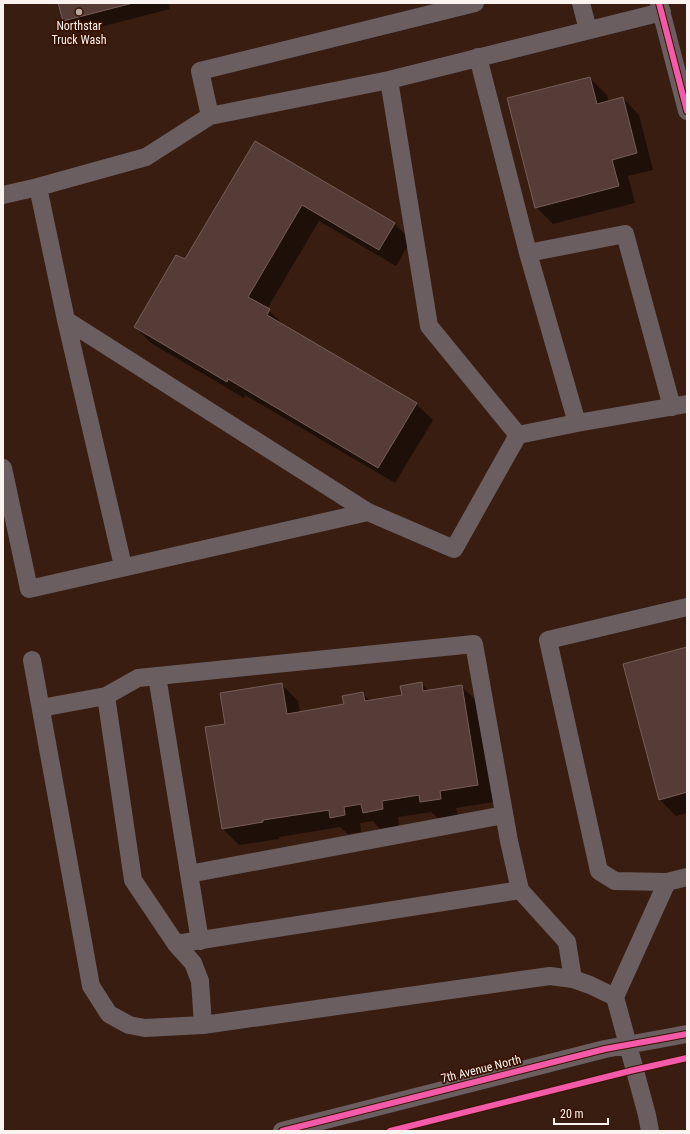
<svg xmlns="http://www.w3.org/2000/svg" width="690" height="1134" viewBox="0 0 690 1134" font-family="'Roboto Condensed',sans-serif">
<style>
.shadow{fill:#0007}
.building{fill:#553c36;stroke:#775d57}
.lines{fill:none;stroke-linecap:round;stroke-linejoin:round}
.minor{stroke:#6a5e61;stroke-width:18}
.cycleway-casing{stroke:#391100;stroke-width:8}
.cycleway{stroke:#f35aa7;stroke-width:6}
.poi-dot{fill:#b6a8a2;stroke:#391100;stroke-width:1.5}
.labels{text-anchor:middle;dominant-baseline:central;stroke-width:3.5;stroke-linejoin:round;paint-order:stroke}
.poi-label{font-size:12px;fill:#faf3f0;stroke:#391100}
.street-label{font-size:12px;fill:#faf3f0;stroke:#391100}
</style>
<rect width="100%" height="100%" fill="#391d11"/>
<path class="shadow" d="M59,3H169L170,9L77,33L64,21Z
M590,78L607,95L609,102L623,98L639,115L653,170L628,176L635,203L553,224L536,207Z
M255,142L395,224L411,240L396,266L319,221L267,309L286,327L416,404L433,420L395,483L245,395L244,398L151,343L135,327L185,261Z
M687,648V791L669,796V798L687,793V813L676,816L659,799Z
M421,683L429,691L461,686L478,702L494,802L456,808L458,815L438,818L431,812L398,817L399,826L380,829L373,821L360,823L361,832L348,834L340,827L279,837V839L239,845L223,829L227,725L281,684L298,701L300,712L345,705L363,693L370,701L403,695Z"/>
<path class="building" d="M58,3H133L63,21Z
M590,77L597,104L623,97L637,153L612,160L619,186L535,208L507,98Z
M255,141L395,223L379,250L302,205L248,297L270,309L267,315L417,403L378,468L228,379L227,382L134,327L176,255L185,259Z
M687,647V792L659,800L623,664Z
M422,682L423,691L462,685L478,785L440,791L441,799L420,802L419,795L382,801L383,809L363,813L361,804L344,807L345,815L330,818L329,810L263,820V822L222,829L205,727L225,724L220,693L282,683L287,714L344,704L342,696L363,692L365,701L402,695L400,686Z"/>
<g class="lines">
<path class="minor" d="M581,3L588,30
M659,3L687,111
M478,57L528,253
M389,80L429,326L518,435L577,423L687,404
M210,116L200,71L475,3
M38,187L66,320L123,566
M3,195L38,187L146,157L210,116L389,80L662,12
M66,320L368,512
M577,423L528,253L625,234L672,407
M3,468L29,589L368,512L454,549L518,435
M32,660L91,986L109,1014L129,1025L145,1028L203,1025L550,976L573,979L590,985L615,997L647,1115L650,1131
M157,676L200,941
M106,696L138,678L474,644L509,841L520,890L567,942L573,979
M41,708L106,696L133,880L176,944L193,963L200,981L203,1025
M189,874L504,815
M667,882L615,881L599,871L548,640L687,607
M176,944L520,890
M615,997L667,882L687,877
M282,1131L605,1049L687,1034"/>
<defs>
<path id="cycleway" d="M659,3L687,111
M282,1131L605,1049L687,1034
M390,1131L634,1070L687,1058"/>
</defs>
<use href="#cycleway" class="cycleway-casing"/>
<use href="#cycleway" class="cycleway"/>
</g>
<circle class="poi-dot" cx="79" cy="12" r="4"/>
<g class="labels">
<g class="poi-label">
<text x="79" y="26">Northstar<tspan x="79" dy="14">Truck Wash</tspan></text>
</g>
<g class="street-label">
<text transform="translate(481 1069) rotate(-14)">7th Avenue North</text>
</g>
</g>
<rect width="690" height="1134" fill="none" stroke="#faf3f0" stroke-width="8"/>
<path d="M554 1118v6h54v-6" fill="none" stroke="#faf3f0" stroke-width="2"/>
<text x="560" y="1118" font-size="12" fill="#faf3f0" stroke="#391100" stroke-width="3" paint-order="stroke">20 m</text>
</svg>
